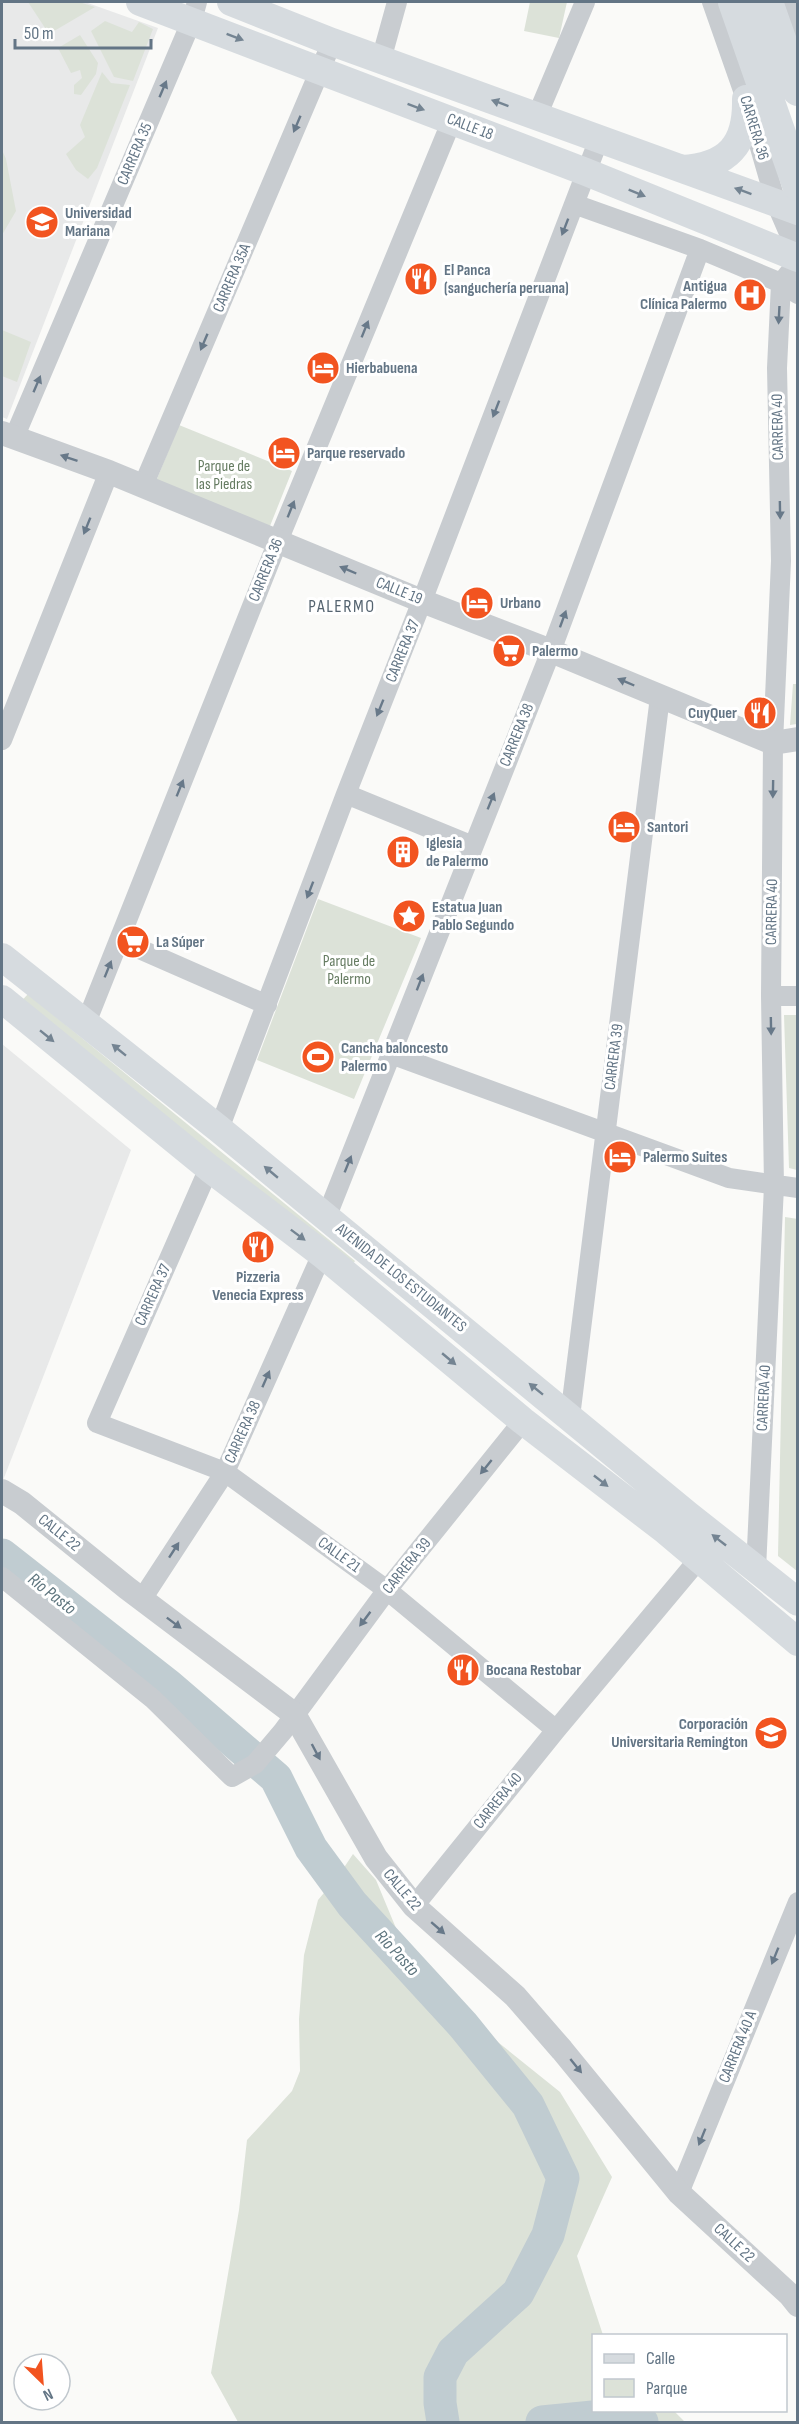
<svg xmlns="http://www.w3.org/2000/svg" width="799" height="2424" viewBox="0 0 799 2424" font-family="'Sofia Sans Condensed',sans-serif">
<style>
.built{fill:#e8e9e9}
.green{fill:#dce2d8}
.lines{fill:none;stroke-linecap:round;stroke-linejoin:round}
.river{stroke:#c0ccd1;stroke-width:33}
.minor{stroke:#c8ccd0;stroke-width:20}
.tertiary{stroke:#c8ccd0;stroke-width:24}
.secondary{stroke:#d6dbdf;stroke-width:28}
.primary{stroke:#d6dbdf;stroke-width:32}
.oneway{fill:#748492}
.oneway2{fill:#687989}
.labels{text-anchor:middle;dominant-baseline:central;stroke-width:6;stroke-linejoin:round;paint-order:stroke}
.street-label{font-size:16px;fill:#637585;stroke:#fff}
.poi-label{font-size:16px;font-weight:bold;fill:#637585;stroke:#fff;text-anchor:start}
.park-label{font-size:16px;fill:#667c62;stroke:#fff}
.neighbourhood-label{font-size:18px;letter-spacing:1.5px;fill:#556470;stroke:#fff}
.water-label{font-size:18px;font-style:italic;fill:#5e757e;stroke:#fff}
</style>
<rect width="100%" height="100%" fill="#fafaf8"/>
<path class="built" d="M2,2H85L158,28L7,419L2,417Z
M2,1044L131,1150L2,1483Z"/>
<path class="green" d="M28,2H79L95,7L49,34Z
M530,2H567L559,38L524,31Z
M105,21L132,32L139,22L153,29L133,81L114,77L91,31Z
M80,35L98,63L96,74L81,95L74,94V85L82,78L80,70L71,73L58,48Z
M102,72L111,83L130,85L97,168L88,179L76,170L66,154L85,137L80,125Z
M2,150L6,159L16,211L2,235Z
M2,330L31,342L17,382L2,376Z
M179,425L292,471L270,526L156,481Z
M793,684H797V724L790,725Z
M318,899L421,938L354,1099L257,1060Z
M28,994L355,1261L343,1279L15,1008Z
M784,1015H797V1170L789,1168Z
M785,1217L798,1219L797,1571L778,1556Z
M353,1854L376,1880L408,1957L494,2039L560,2092L612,2177L577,2256L603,2335L594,2336V2410L674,2411L685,2422H549L544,2416L529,2422H238L211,2373L239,2210L247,2140L292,2091L300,2071L299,2019L304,1955L318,1900L339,1875Z"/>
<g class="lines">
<path class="river" d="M2,1555L169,1686L276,1778L311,1848L352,1904L463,2025L528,2105L563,2178L548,2235L518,2293L453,2352L440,2377V2403L443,2422
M542,2422L603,2416L642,2422"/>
<path class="minor" d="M712,2L746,99L776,203L798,254
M786,2L798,35
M381,60L397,2
M537,116L585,2
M574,204L700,249L781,283L798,294
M14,438L192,20L197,2
M143,486L332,42
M2,740L109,472
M346,794L473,846
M119,940L267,1005
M771,996H798
M86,1023L278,541L452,120
M391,1054L729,1178L798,1188
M219,1129L346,794L422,601L599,139
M209,1168L97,1423L225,1472L387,1590L556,1730
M326,1218L551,651L700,249
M570,1417L660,697
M756,1569L774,1186L771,996L773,743L781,561L777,368L781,283L798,262
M2,1577L153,1699L232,1777L255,1764L283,1731L387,1590L523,1421
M142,1599L225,1472L322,1254
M414,1906L556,1730L699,1559
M679,2193L798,1902"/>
<path class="tertiary" d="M2,433L109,472L422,601L551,651L773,743L798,739
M2,1491L22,1503L127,1588L294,1714L376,1858L414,1906L515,1996L562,2050L679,2193L790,2295L798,2305"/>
<path class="secondary" d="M140,2L586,172L798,258
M231,2L332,42L798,211
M682,169C728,166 747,145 746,99
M2,957L219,1129L688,1515L798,1602
M2,999L209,1168L322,1254L523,1421L666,1531L798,1642"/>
<path class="primary" d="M734,2L798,185
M767,2L798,90"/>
</g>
<defs><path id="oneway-solid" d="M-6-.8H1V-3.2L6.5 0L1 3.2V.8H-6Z" transform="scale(1.5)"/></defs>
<g class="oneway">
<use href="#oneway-solid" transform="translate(235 37) rotate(21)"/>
<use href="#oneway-solid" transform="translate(500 103) rotate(-160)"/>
<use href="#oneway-solid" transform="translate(416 107) rotate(20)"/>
<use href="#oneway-solid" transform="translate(743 191) rotate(-160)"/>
<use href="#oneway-solid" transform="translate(637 193) rotate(22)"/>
<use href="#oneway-solid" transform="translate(47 1036) rotate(39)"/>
<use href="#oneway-solid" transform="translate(119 1050) rotate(-141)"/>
<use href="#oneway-solid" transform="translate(271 1172) rotate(-140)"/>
<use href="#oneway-solid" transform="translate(298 1235) rotate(37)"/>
<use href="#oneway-solid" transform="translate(449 1359) rotate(40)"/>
<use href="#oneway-solid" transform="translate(536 1389) rotate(-141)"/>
<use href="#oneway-solid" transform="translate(601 1481) rotate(38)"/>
<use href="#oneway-solid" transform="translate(719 1540) rotate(-142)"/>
</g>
<g class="oneway2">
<use href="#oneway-solid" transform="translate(163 89) rotate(-67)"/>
<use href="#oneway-solid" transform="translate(297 124) rotate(113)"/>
<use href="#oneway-solid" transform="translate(565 227) rotate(111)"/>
<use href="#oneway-solid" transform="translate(779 315) rotate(93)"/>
<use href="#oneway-solid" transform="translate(365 329) rotate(-68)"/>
<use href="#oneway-solid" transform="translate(204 342) rotate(113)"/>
<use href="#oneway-solid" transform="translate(37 384) rotate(-67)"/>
<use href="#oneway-solid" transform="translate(496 409) rotate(111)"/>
<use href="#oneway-solid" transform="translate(69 458) rotate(-161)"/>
<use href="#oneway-solid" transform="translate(291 509) rotate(-68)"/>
<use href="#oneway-solid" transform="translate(780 510) rotate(89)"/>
<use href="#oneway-solid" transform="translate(87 526) rotate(112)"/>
<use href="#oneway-solid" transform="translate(348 570) rotate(-157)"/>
<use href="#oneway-solid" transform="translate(563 619) rotate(-70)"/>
<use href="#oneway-solid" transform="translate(626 682) rotate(-157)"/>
<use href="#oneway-solid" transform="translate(380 708) rotate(112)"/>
<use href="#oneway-solid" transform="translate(180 788) rotate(-68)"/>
<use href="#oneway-solid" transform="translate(773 789) rotate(91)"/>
<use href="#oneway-solid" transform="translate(491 801) rotate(-68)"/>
<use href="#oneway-solid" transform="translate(310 890) rotate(111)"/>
<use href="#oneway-solid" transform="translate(108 969) rotate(-68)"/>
<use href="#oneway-solid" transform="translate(420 982) rotate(-69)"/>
<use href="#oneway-solid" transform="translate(771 1026) rotate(89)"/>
<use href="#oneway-solid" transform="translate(348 1164) rotate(-68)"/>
<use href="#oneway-solid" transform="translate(266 1379) rotate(-66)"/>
<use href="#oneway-solid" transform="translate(486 1467) rotate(129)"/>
<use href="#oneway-solid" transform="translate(174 1550) rotate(-57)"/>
<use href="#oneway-solid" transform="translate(365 1619) rotate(127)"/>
<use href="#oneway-solid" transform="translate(174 1623) rotate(37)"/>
<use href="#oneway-solid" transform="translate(316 1752) rotate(62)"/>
<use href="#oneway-solid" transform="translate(438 1928) rotate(41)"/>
<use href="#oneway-solid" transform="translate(775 1956) rotate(112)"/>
<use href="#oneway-solid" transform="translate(576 2066) rotate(51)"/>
<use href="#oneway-solid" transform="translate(702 2137) rotate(112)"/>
</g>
<defs>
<symbol id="university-disc" viewBox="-11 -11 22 22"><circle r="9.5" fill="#f25420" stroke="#fff"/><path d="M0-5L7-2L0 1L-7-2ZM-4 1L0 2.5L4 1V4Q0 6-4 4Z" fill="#fff"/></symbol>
<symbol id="restaurant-disc" viewBox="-11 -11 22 22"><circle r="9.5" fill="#f25420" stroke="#fff"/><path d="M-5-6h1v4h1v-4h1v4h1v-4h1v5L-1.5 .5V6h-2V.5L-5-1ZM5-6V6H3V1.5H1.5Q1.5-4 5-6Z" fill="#fff"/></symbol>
<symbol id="hospital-disc" viewBox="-11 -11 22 22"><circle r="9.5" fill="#f25420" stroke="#fff"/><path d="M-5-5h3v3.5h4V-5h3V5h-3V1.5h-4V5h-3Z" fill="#fff"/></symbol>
<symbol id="hotel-disc" viewBox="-11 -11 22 22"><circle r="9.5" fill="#f25420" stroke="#fff"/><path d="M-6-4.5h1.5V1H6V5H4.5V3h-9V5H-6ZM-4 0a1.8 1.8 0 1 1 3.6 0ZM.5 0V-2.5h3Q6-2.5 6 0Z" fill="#fff"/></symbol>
<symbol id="supermarket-disc" viewBox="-11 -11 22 22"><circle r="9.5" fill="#f25420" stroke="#fff"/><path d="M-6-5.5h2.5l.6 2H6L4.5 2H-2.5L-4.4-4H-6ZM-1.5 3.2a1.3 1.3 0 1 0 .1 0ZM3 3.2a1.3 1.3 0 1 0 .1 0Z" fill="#fff"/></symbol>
<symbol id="building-disc" viewBox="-11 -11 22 22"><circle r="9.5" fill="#f25420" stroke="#fff"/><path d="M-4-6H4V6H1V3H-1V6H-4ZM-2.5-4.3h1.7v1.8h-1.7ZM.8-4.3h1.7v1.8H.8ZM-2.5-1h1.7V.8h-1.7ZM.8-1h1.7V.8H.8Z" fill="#fff"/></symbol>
<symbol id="sight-disc" viewBox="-11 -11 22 22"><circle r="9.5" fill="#f25420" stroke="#fff"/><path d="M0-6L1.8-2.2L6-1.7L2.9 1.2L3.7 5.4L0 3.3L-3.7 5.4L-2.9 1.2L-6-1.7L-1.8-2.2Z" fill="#fff"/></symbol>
<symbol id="stadium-disc" viewBox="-11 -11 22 22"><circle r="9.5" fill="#f25420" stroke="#fff"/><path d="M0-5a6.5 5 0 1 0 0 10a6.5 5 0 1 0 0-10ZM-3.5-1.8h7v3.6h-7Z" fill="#fff"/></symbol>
</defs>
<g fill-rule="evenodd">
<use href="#university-disc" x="23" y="203" width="38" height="38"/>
<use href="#restaurant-disc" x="402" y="260" width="38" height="38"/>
<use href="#hospital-disc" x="731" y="276" width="38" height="38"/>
<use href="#hotel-disc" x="304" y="349" width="38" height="38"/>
<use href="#hotel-disc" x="265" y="434" width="38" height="38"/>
<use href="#hotel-disc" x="458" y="584" width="38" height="38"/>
<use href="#supermarket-disc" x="490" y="632" width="38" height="38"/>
<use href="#restaurant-disc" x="741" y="694" width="38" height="38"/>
<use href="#hotel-disc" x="605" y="808" width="38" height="38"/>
<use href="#building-disc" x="384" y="833" width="38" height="38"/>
<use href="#sight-disc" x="390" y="897" width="38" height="38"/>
<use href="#supermarket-disc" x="114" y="923" width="38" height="38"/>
<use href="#stadium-disc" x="299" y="1038" width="38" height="38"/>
<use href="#hotel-disc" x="601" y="1138" width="38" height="38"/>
<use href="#restaurant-disc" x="239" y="1228" width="38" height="38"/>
<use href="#restaurant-disc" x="444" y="1651" width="38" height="38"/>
<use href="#university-disc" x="752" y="1714" width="38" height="38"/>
</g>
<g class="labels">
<g class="street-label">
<text transform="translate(470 127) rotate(21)">CALLE 18</text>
<text transform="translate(754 128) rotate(73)">CARRERA 36</text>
<text transform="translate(135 154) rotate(-67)">CARRERA 35</text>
<text transform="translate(232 278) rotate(-67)">CARRERA 35A</text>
<text transform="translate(778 427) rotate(-91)">CARRERA 40</text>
<text transform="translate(266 570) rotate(-68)">CARRERA 36</text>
<text transform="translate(399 591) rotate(22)">CALLE 19</text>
<text transform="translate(403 651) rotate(-68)">CARRERA 37</text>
<text transform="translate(517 735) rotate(-68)">CARRERA 38</text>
<text transform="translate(772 912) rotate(-89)">CARRERA 40</text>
<text transform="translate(614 1057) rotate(-83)">CARRERA 39</text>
<text transform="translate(401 1278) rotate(39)">AVENIDA DE LOS ESTUDIANTES</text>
<text transform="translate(153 1295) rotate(-66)">CARRERA 37</text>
<text transform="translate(764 1398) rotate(-87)">CARRERA 40</text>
<text transform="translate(243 1432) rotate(-66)">CARRERA 38</text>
<text transform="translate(59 1533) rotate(39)">CALLE 22</text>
<text transform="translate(339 1555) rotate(36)">CALLE 21</text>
<text transform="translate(407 1566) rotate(-51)">CARRERA 39</text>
<text transform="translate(498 1801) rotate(-51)">CARRERA 40</text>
<text transform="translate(402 1890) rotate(50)">CALLE 22</text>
<text transform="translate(738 2047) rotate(-68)">CARRERA 40 A</text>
<text transform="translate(734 2243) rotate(43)">CALLE 22</text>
</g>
<g class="poi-label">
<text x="65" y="213">Universidad<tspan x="65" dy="18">Mariana</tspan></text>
<text x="444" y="270">El Panca<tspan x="444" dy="18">(sanguchería peruana)</tspan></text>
<text x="727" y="286" text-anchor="end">Antigua<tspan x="727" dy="18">Clínica Palermo</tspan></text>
<text x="346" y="368">Hierbabuena</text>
<text x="307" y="453">Parque reservado</text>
<text x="500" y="603">Urbano</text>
<text x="532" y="651">Palermo</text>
<text x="737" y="713" text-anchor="end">CuyQuer</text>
<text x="647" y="827">Santori</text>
<text x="426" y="843">Iglesia<tspan x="426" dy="18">de Palermo</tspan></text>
<text x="432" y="907">Estatua Juan<tspan x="432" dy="18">Pablo Segundo</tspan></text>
<text x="156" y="942">La Súper</text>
<text x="341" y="1048">Cancha baloncesto<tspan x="341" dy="18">Palermo</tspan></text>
<text x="643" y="1157">Palermo Suites</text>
<text x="258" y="1277" text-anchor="middle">Pizzeria<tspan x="258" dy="18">Venecia Express</tspan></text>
<text x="486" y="1670">Bocana Restobar</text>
<text x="748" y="1724" text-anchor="end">Corporación<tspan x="748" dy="18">Universitaria Remington</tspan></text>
</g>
<g class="park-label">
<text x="224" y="466">Parque de<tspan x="224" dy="18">las Piedras</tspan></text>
<text x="349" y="961">Parque de<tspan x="349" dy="18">Palermo</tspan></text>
</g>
<g class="neighbourhood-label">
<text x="342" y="606">PALERMO</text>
</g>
<g class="water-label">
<text transform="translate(52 1594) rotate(38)">Río Pasto</text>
<text transform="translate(397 1953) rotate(47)">Río Pasto</text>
</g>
</g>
<rect width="799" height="2424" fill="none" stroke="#637585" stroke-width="6"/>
<rect x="592" y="2334" width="195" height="78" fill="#ffffff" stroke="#c1c8ce" stroke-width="1.5"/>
<rect x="604" y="2354" width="30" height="9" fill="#d6dbdf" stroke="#c1c8ce" stroke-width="1.5"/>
<text x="646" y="2364" font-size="18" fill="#637585">Calle</text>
<rect x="604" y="2379" width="30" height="18" fill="#dce2d8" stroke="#c1c8ce" stroke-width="1.5"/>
<text x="646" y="2394" font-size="18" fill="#637585">Parque</text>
<g transform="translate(42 2382) rotate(155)"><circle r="28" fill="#ffffff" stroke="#c1c8ce" stroke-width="1.5"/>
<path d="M0-4.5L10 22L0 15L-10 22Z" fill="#f25420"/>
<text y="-9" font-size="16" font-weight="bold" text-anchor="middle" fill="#637585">N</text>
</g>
<path d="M15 39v9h136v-9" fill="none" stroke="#637585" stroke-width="3"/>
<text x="24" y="39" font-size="18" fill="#637585" stroke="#ffffff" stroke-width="4.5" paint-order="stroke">50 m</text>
</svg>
